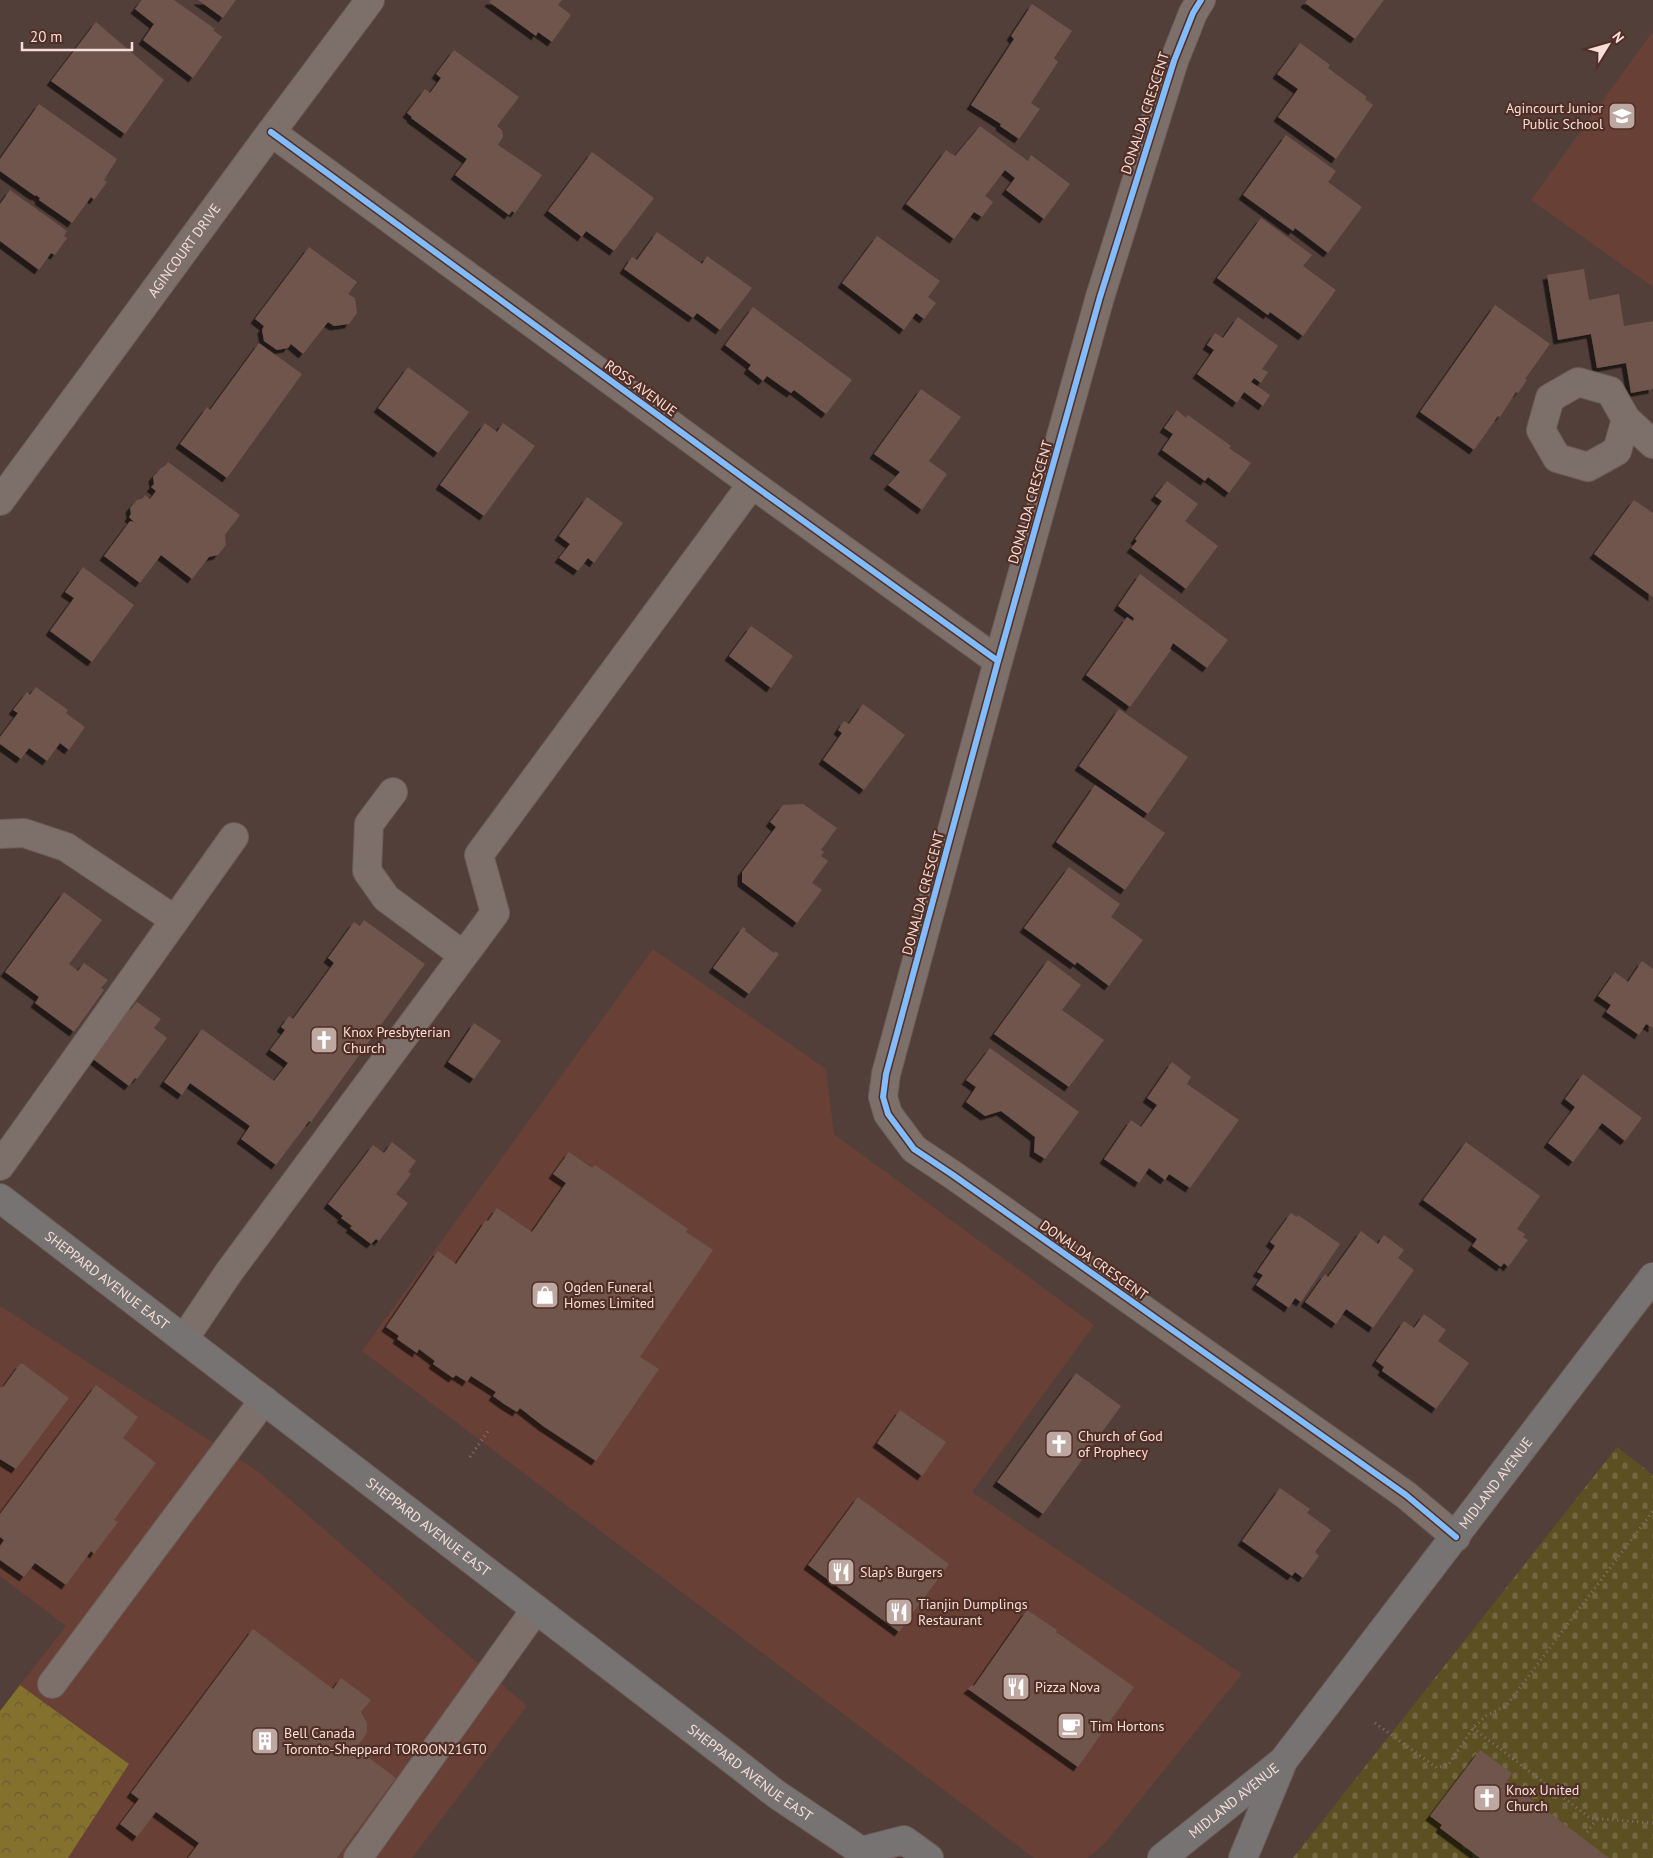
<svg xmlns="http://www.w3.org/2000/svg" width="1653" height="1858" viewBox="0 0 1653 1858" font-family="'PT Sans',sans-serif">
<style>
.built{fill:#684036}
.forest{fill:url(#forest-crowns)}
.cemetery{fill:url(#cemetery-stones)}
.building{fill:#6f554e;filter:url(#shadow)}
.lines{fill:none;stroke-linecap:round;stroke-linejoin:round}
.minor-casing{stroke:#6c5c57;stroke-width:30}
.major-casing{stroke:#6c5c57;stroke-width:30}
.path{stroke:#817370;stroke-width:3;stroke-dasharray:1 4;stroke-linecap:butt}
.minor{stroke:#7d6f6a;stroke-width:28}
.major{stroke:#777372;stroke-width:28}
.cycleway-casing{stroke:#512f26;stroke-width:9}
.cycleway{stroke:#80bcff;stroke-width:6}
.labels{text-anchor:middle;dominant-baseline:central;stroke-width:4.5;stroke-linejoin:round;paint-order:stroke}
.poi-label{font-size:14px;fill:#f6dfd9;stroke:#512f26;text-anchor:start}
.street-label{font-size:14px;fill:#f6dfd9;stroke:#512f26}
</style>
<defs>
<pattern id="forest-crowns" width="20" height="18" patternUnits="userSpaceOnUse" patternTransform="scale(1.25)"><rect width="20" height="18" fill="#84712e"/><path d="M2 6a3 3 0 1 1 6 0M12 15a3 3 0 1 1 6 0" fill="none" stroke="#6a5c37"/></pattern>
<pattern id="cemetery-stones" width="16" height="16" patternUnits="userSpaceOnUse" patternTransform="scale(1.25)"><rect width="16" height="16" fill="#5c4f22"/><path d="M2 7V4a2 2 0 0 1 4 0v3zM10 15v-3a2 2 0 0 1 4 0v3z" fill="#746842"/></pattern>
<filter id="shadow"><feDropShadow dx="-4.5" dy="4.5" stdDeviation="0" flood-color="#0009"/></filter>
</defs>
<rect width="100%" height="100%" fill="#523f3a"/>
<path class="built" d="M1653,31V287L1531,200Z
M653,949L826,1069L834,1134L1094,1325L972,1492L1242,1674L1106,1842L1088,1858H1034L362,1351Z
M0,1306L256,1470L527,1706L412,1858H68L129,1764L20,1685L66,1626L0,1576Z"/>
<path class="forest" d="M20,1685L129,1764L68,1858H0V1711Z"/>
<path class="cemetery" d="M1617,1447L1653,1475V1858H1293Z"/>
<path class="building" d="M142,0H174L215,29L213,30L222,37L193,78L143,40L154,24L135,9Z
M198,0H236L223,18Z
M491,0H562L558,5L571,15L552,42L538,32L536,36L489,2Z
M1307,0H1384L1355,39L1305,3Z
M1032,4L1072,31L1054,58L1058,62L1031,103L1040,109L1019,139L1000,126L1001,124L971,105L1014,39L1011,36Z
M96,22L164,80L125,134L51,81Z
M1300,43L1330,65L1328,68L1367,97L1365,99L1373,105L1336,159L1278,117L1298,89L1277,74Z
M454,50L519,97L497,126L502,130L503,137L498,145L542,175L515,213L512,211L509,215L455,175L467,159L411,118L412,117L407,113L425,89L430,93L441,78L436,74Z
M39,104L117,159L104,180L107,182L94,200L91,197L72,223L39,200L40,198L36,195L35,196L0,171V159Z
M980,126L1028,161L1031,155L1070,184L1044,219L1006,190L1015,178L1005,170L985,196L993,202L982,217L974,212L954,239L906,204L946,150L955,156Z
M1286,135L1336,171L1328,182L1362,207L1328,253L1295,228L1293,231L1243,195Z
M592,152L654,198L614,251L586,231L582,237L548,211Z
M10,190L67,231L64,236L67,238L55,255L51,253L39,270L0,241V204Z
M1261,218L1312,255L1303,266L1336,290L1303,336L1270,312L1268,315L1217,278Z
M657,232L702,264L707,256L752,288L720,330L697,313L693,318L624,269L632,257L637,260Z
M877,236L940,281L928,297L936,303L924,319L916,313L904,330L842,283Z
M309,247L357,282L348,294L355,298L357,313L349,324L334,326L328,322L303,354L291,344L288,348L277,350L264,341L262,330L264,326L255,319Z
M1584,269L1589,300L1619,294L1624,326L1653,321V389L1631,393L1626,363L1597,368L1591,334L1558,340L1547,275Z
M1495,305L1550,344L1525,379L1527,380L1518,393L1516,392L1500,417L1498,416L1474,450L1420,412Z
M753,307L852,380L826,414L794,390L791,393L767,376L763,381L748,369L751,365L725,345Z
M1238,317L1278,346L1262,369L1268,372L1261,383L1254,378L1251,382L1270,395L1263,406L1244,392L1237,403L1197,374L1214,350L1207,345L1215,333L1223,338Z
M259,343L302,374L227,478L180,444L207,407L210,410Z
M408,367L469,412L438,453L378,408Z
M921,389L961,417L929,461L947,474L922,510L888,485L900,472L874,454Z
M1177,410L1186,418L1188,415L1231,446L1229,448L1251,463L1229,493L1208,477L1205,481L1162,450L1173,434L1164,428Z
M485,423L497,432L503,423L535,446L484,516L440,485Z
M168,462L240,515L225,535L226,545L218,555L209,557L192,579L161,555L140,583L104,556L130,521L134,522L129,517L131,514L130,508L137,500L142,499L145,495L150,499L156,491L151,487L154,484L153,477L161,468L165,466Z
M1167,481L1198,504L1185,521L1218,546L1186,589L1131,548L1137,541L1135,539L1162,501L1155,496Z
M587,497L623,523L594,563L588,558L578,571L559,558L570,544L559,536Z
M1634,500L1653,513V597L1594,554Z
M83,567L134,605L92,662L50,631L74,598L65,592Z
M1140,574L1228,640L1207,668L1173,643L1170,649L1171,650L1130,707L1086,675L1127,617L1133,621L1134,618L1118,606Z
M751,626L793,656L771,688L729,656Z
M36,687L68,710L66,713L85,727L69,750L60,743L47,761L29,748L21,759L0,744V737L18,713L13,710L27,692L30,695Z
M863,704L905,735L864,790L823,760L842,733L838,730L844,721L849,724Z
M1119,709L1188,757L1148,814L1079,766Z
M1095,785L1165,833L1125,890L1056,842Z
M803,804L837,828L821,850L824,852L821,856L828,861L812,883L822,890L797,923L742,882V872L776,827L770,822L783,805Z
M1069,867L1120,904L1111,917L1143,940L1109,986L1077,962L1075,965L1024,928Z
M64,892L102,920L69,964L78,971L84,963L108,980L101,988L104,990L74,1032L35,1003L39,997L5,972Z
M364,920L425,964L311,1122L309,1121L276,1165L241,1139L250,1126L190,1083L182,1095L164,1082L202,1029L274,1081L288,1063L270,1050L285,1030L281,1027L289,1016L293,1019L334,963L328,958L354,922L360,926Z
M743,927L746,929L745,931L774,953L775,951L779,954L749,994L713,968Z
M1048,960L1081,985L1062,1010L1104,1040L1069,1087L994,1034Z
M1642,961L1653,969V1028L1646,1024L1639,1035L1606,1012L1611,1005L1598,996L1615,972L1628,982Z
M137,1002L161,1019L154,1028L167,1038L137,1079L135,1078L129,1086L93,1059L129,1008L130,1010Z
M474,1023L501,1041L474,1079L448,1062Z
M990,1048L1079,1112L1045,1159L1034,1152L1035,1137L1001,1111L985,1116L966,1102L976,1087L966,1080Z
M1172,1062L1191,1077L1187,1084L1239,1120L1190,1188L1169,1174L1165,1180L1149,1168L1139,1183L1104,1159L1131,1120L1141,1127L1157,1105L1147,1098Z
M1583,1074L1642,1118L1625,1141L1602,1123L1573,1162L1548,1143L1575,1107L1565,1099Z
M392,1142L416,1161L408,1172L411,1174L396,1194L408,1203L379,1241L376,1239L371,1244L350,1228L352,1226L341,1218L343,1216L328,1204L373,1145L384,1153Z
M1466,1142L1540,1196L1517,1229L1525,1234L1523,1237L1528,1240L1508,1267L1504,1263L1501,1267L1472,1246L1477,1239L1423,1200Z
M569,1152L592,1168L595,1165L688,1229L686,1232L713,1250L640,1357L659,1369L596,1461L543,1426L520,1408L517,1412L504,1404L493,1396L496,1392L471,1376L467,1382L456,1375L453,1378L433,1364L435,1361L419,1349L417,1353L397,1339L399,1336L386,1327L438,1251L456,1264L486,1220L488,1221L497,1208L532,1232L566,1183L553,1174Z
M1291,1213L1297,1217L1298,1215L1340,1244L1301,1302L1295,1298L1289,1308L1256,1285L1263,1275L1257,1272L1275,1246L1270,1242Z
M1361,1231L1378,1244L1384,1235L1404,1250L1398,1258L1414,1270L1373,1328L1346,1309L1336,1324L1305,1302L1325,1274L1328,1277Z
M1424,1314L1446,1330L1438,1341L1469,1363L1436,1409L1382,1371L1384,1367L1376,1361L1404,1321L1414,1328Z
M20,1364H23L69,1398L16,1469L0,1459V1388L4,1386Z
M1076,1373L1121,1406L1043,1514L997,1482Z
M96,1385L138,1417L123,1438L156,1463L114,1520L118,1522L94,1554L91,1551L66,1585L35,1563L24,1577L0,1560V1546L4,1540L0,1537V1514Z
M900,1410L946,1442L922,1476L877,1443Z
M1280,1488L1310,1509L1307,1513L1331,1530L1315,1552L1319,1556L1303,1578L1295,1572L1292,1576L1242,1541Z
M858,1497L949,1564L899,1632L808,1565Z
M1027,1610L1057,1630L1056,1632L1134,1687L1078,1767L968,1689L972,1685L974,1686Z
M253,1629L333,1689L341,1678L371,1700L361,1712L367,1723V1733L356,1748L396,1778L337,1858H188L199,1843L156,1812L137,1837L120,1824L139,1799L131,1793Z
M1480,1750L1512,1773L1507,1781L1609,1858H1480L1440,1828L1442,1825L1430,1816Z"/>
<g class="lines">
<defs>
<g id="minor">
<path d="M1201,0L1193,13L1174,61L1100,297L998,661L886,1074L883,1097L888,1114L914,1149L953,1175L1406,1495L1456,1537"/>
<path d="M271,132L752,484L998,661"/>
<path d="M1626,419L1617,451L1588,467L1557,458L1541,430L1550,398L1578,382L1610,391L1626,419L1653,444"/>
<path id="s1" d="M0,501L266,139L370,0"/>
<path d="M393,792L369,824L367,871L386,898L463,955"/>
<path d="M0,834L24,833L66,847L175,920"/>
<path d="M0,1166L234,837"/>
<path d="M184,1339L229,1272L495,913L479,855L752,484"/>
<path d="M52,1684L264,1400"/>
<path d="M358,1858L536,1609"/>
</g>
<g id="major">
<path id="s2" d="M0,1198L739,1765L776,1794L861,1851L863,1858"/>
<path d="M861,1851L904,1840L929,1858"/>
<path id="s3" d="M1162,1858L1283,1761L1653,1277"/>
<path d="M1243,1858L1282,1764"/>
</g>
</defs>
<use href="#minor" class="minor-casing"/>
<use href="#major" class="major-casing"/>
<path class="path" d="M470,1457L488,1431
M1375,1723L1437,1768L1449,1764L1473,1728L1486,1716L1506,1706L1653,1511
M1473,1728L1590,1818L1653,1823
M1587,1832L1597,1819"/>
<use href="#minor" class="minor"/>
<use href="#major" class="major"/>
<defs>
<path id="cycleway" d="M1201,0L1193,13L1174,61L1100,297L998,661L886,1074L883,1097L888,1114L914,1149L953,1175L1406,1495L1456,1537
M271,132L752,484L998,661"/>
</defs>
<use href="#cycleway" class="cycleway-casing"/>
<use href="#cycleway" class="cycleway"/>
</g>
<defs>
<symbol id="school-square" viewBox="-11 -11 22 22"><rect x="-9" y="-9" width="18" height="18" rx="4" fill="#bda7a1" stroke="#512f26"/><path d="M0-5L7-2L0 1L-7-2ZM-4 1L0 2.5L4 1V4Q0 6-4 4Z" fill="#fff"/></symbol>
<symbol id="church-square" viewBox="-11 -11 22 22"><rect x="-9" y="-9" width="18" height="18" rx="4" fill="#bda7a1" stroke="#512f26"/><path d="M-1.2-6h2.4v3.5h3.3v2.4h-3.3V6h-2.4V-.1h-3.3v-2.4h3.3Z" fill="#fff"/></symbol>
<symbol id="shop-square" viewBox="-11 -11 22 22"><rect x="-9" y="-9" width="18" height="18" rx="4" fill="#bda7a1" stroke="#512f26"/><path d="M-5-2.5h2.3a2.7 3.5 0 0 1 5.4 0H5L5.5 6h-11ZM-1.5-2.5h3a1.5 2.3 0 0 0-3 0Z" fill="#fff"/></symbol>
<symbol id="restaurant-square" viewBox="-11 -11 22 22"><rect x="-9" y="-9" width="18" height="18" rx="4" fill="#bda7a1" stroke="#512f26"/><path d="M-5-6h1v4h1v-4h1v4h1v-4h1v5L-1.5 .5V6h-2V.5L-5-1ZM5-6V6H3V1.5H1.5Q1.5-4 5-6Z" fill="#fff"/></symbol>
<symbol id="cafe-square" viewBox="-11 -11 22 22"><rect x="-9" y="-9" width="18" height="18" rx="4" fill="#bda7a1" stroke="#512f26"/><path d="M-5.5-4.5H6V0H3Q3 3.5 0 3.5H-2.5Q-5.5 3.5-5.5 0ZM3-3.2v2h1.7v-2ZM-6 4.5H4V6H-6Z" fill="#fff"/></symbol>
<symbol id="building-square" viewBox="-11 -11 22 22"><rect x="-9" y="-9" width="18" height="18" rx="4" fill="#bda7a1" stroke="#512f26"/><path d="M-4-6H4V6H1V3H-1V6H-4ZM-2.5-4.3h1.7v1.8h-1.7ZM.8-4.3h1.7v1.8H.8ZM-2.5-1h1.7V.8h-1.7ZM.8-1h1.7V.8H.8Z" fill="#fff"/></symbol>
</defs>
<g fill-rule="evenodd">
<use href="#school-square" x="1606" y="100" width="32" height="32"/>
<use href="#church-square" x="308" y="1024" width="32" height="32"/>
<use href="#shop-square" x="529" y="1279" width="32" height="32"/>
<use href="#church-square" x="1043" y="1428" width="32" height="32"/>
<use href="#restaurant-square" x="825" y="1556" width="32" height="32"/>
<use href="#restaurant-square" x="883" y="1596" width="32" height="32"/>
<use href="#restaurant-square" x="1000" y="1671" width="32" height="32"/>
<use href="#cafe-square" x="1055" y="1710" width="32" height="32"/>
<use href="#building-square" x="249" y="1725" width="32" height="32"/>
<use href="#church-square" x="1471" y="1782" width="32" height="32"/>
</g>
<g class="labels">
<g class="poi-label">
<text x="1603" y="108" text-anchor="end">Agincourt Junior<tspan x="1603" dy="16">Public School</tspan></text>
<text x="343" y="1032">Knox Presbyterian<tspan x="343" dy="16">Church</tspan></text>
<text x="564" y="1287">Ogden Funeral<tspan x="564" dy="16">Homes Limited</tspan></text>
<text x="1078" y="1436">Church of God<tspan x="1078" dy="16">of Prophecy</tspan></text>
<text x="860" y="1572">Slap’s Burgers</text>
<text x="918" y="1604">Tianjin Dumplings<tspan x="918" dy="16">Restaurant</tspan></text>
<text x="1035" y="1687">Pizza Nova</text>
<text x="1090" y="1726">Tim Hortons</text>
<text x="284" y="1733">Bell Canada<tspan x="284" dy="16">Toronto-Sheppard TOROON21GT0</tspan></text>
<text x="1506" y="1790">Knox United<tspan x="1506" dy="16">Church</tspan></text>
</g>
<g class="street-label">
<text transform="translate(1145 113) rotate(-72)">DONALDA CRESCENT</text>
<text stroke="none"><textPath href="#s1" startOffset="311">AGINCOURT DRIVE</textPath></text>
<text transform="translate(641 388) rotate(36)">ROSS AVENUE</text>
<text transform="translate(1030 502) rotate(-74)">DONALDA CRESCENT</text>
<text transform="translate(923 893) rotate(-75)">DONALDA CRESCENT</text>
<text transform="translate(1094 1260) rotate(35)">DONALDA CRESCENT</text>
<text stroke="none"><textPath href="#s2" startOffset="135">SHEPPARD AVENUE EAST</textPath></text>
<text stroke="none"><textPath href="#s3" startOffset="505">MIDLAND AVENUE</textPath></text>
<text stroke="none"><textPath href="#s2" startOffset="540">SHEPPARD AVENUE EAST</textPath></text>
<text stroke="none"><textPath href="#s2" startOffset="945">SHEPPARD AVENUE EAST</textPath></text>
<text stroke="none"><textPath href="#s3" startOffset="92">MIDLAND AVENUE</textPath></text>
</g>
</g>
<g transform="translate(1608 45) rotate(53)" stroke="#512f26" stroke-width="4" paint-order="stroke">
<path d="M0-4L9 19L0 12L-9 19Z" fill="#f6dfd9"/>
<text y="-8" font-size="14" font-weight="bold" text-anchor="middle" fill="#f6dfd9">N</text>
</g>
<path d="M22 42v8h110v-8" fill="none" stroke="#f6dfd9" stroke-width="2.5"/>
<text x="30" y="42" font-size="15" fill="#f6dfd9" stroke="#512f26" stroke-width="4" paint-order="stroke">20 m</text>
</svg>
